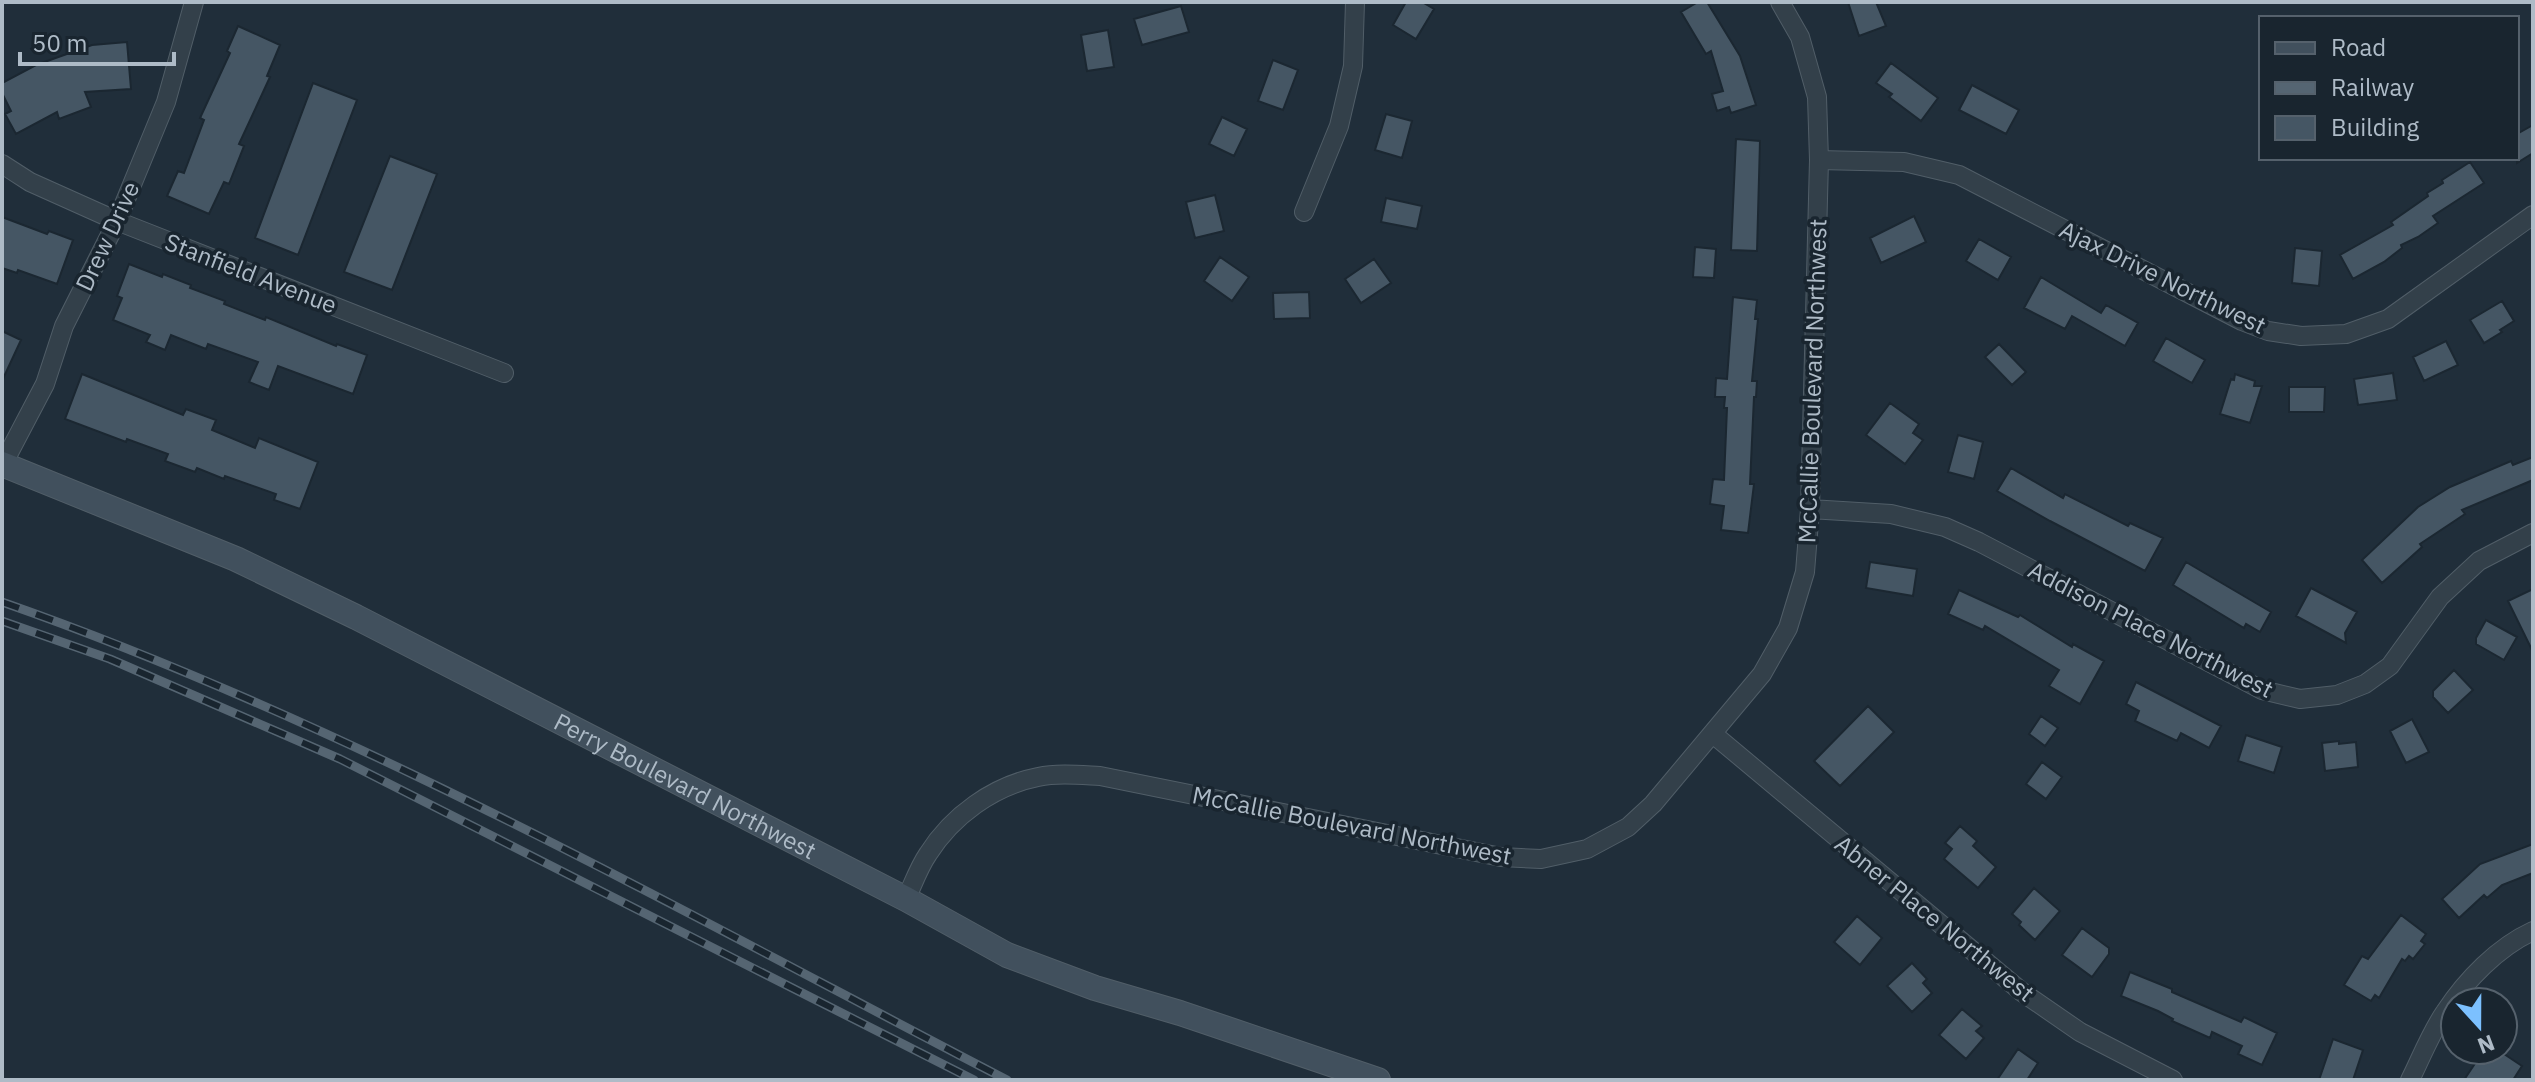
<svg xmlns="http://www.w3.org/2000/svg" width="2535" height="1082" viewBox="0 0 2535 1082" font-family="'IBM Plex Sans',sans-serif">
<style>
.building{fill:#455664;stroke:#1b2731;stroke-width:2}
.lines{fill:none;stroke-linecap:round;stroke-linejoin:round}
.street-casing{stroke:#515e68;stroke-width:20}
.secondary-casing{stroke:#515e68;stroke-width:26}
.street{stroke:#33404a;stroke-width:18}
.secondary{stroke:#41505d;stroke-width:24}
.rail-casing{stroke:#556572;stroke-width:9}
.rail{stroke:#19252f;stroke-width:6;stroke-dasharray:18;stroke-linecap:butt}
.labels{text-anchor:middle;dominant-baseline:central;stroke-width:7;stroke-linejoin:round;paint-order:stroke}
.street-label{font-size:24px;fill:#aebbc7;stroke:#19252f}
</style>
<rect width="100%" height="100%" fill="#202e3a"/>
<path class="building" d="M1406,2H1422L1434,9L1416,39L1393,25Z
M1698,2H1707L1740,56L1756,105L1731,113L1729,107L1717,111L1712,94L1723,91L1711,51L1706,54L1681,12Z
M1848,2H1876L1886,26L1859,36Z
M1181,6L1189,32L1142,45L1134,19Z
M238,26L280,45L267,76L270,77L239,144L244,146L229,184L224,182L209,214L167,196L178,171L184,173L204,120L200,118L230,53L227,51Z
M1108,30L1114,67L1087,71L1081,35Z
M127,42L131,89L85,92L91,107L59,119L57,112L16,134L5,114L11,111L2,93V83L36,65L92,45Z
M1273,60L1298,70L1283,110L1258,101Z
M1891,63L1938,98L1921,121L1889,97L1892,94L1876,83Z
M313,83L357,100L298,255L255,238Z
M1972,85L2019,110L2006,134L1959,110Z
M1386,114L1412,121L1402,158L1375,150Z
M1222,117L1247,129L1234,156L1209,144Z
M2533,125V153L2517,163V134Z
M1736,139L1760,141L1757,251L1731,250Z
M390,156L437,174L392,290L344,272Z
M2470,162L2484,183L2433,216L2438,223L2418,237L2401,245L2402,248L2384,262L2353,279L2340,255L2393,225L2391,222L2428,196L2427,193L2443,183L2442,180Z
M1215,195L1224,231L1195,238L1186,202Z
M1386,198L1422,206L1417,229L1381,222Z
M1914,216L1926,242L1881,263L1870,238Z
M2,217L47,234L49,231L73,240L57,284L18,270L17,273L2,268Z
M1979,239L2011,257L1998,280L1966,261Z
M1695,247L1716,249L1714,278L1693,277Z
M2295,248L2322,251L2319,286L2292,283Z
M1220,257L1249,277L1232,301L1204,281Z
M1374,259L1391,283L1361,303L1345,279Z
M129,264L162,277L163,274L191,285L190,288L225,301L224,304L265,320L266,317L336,346L337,344L367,355L353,394L278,366L269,390L249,382L258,362L208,344L206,349L171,335L165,350L146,342L150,335L113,320L122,298L117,296Z
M2041,277L2101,313L2106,305L2138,323L2125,346L2072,316L2065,329L2024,308Z
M1309,292L1310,318L1274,319L1273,293Z
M1733,297L1757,300L1755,319H1758L1752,381H1757L1756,397H1754L1750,484H1754L1748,533L1721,530L1724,506L1710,504L1713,479L1724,480L1727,408H1724L1725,397H1715L1716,378L1727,379Z
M2502,301L2514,321L2500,330L2502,332L2484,343L2470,320Z
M2,331L21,340L2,381Z
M2166,338L2205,360L2192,383L2153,361Z
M2446,341L2458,365L2424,381L2413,357Z
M1999,344L2026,372L2012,385L1985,357Z
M2393,373L2397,400L2358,405L2354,379Z
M82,374L183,415L186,409L216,420L212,430L255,448L259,438L318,462L300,509L274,500L276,494L225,476L224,479L197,468L195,472L165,461L168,454L127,439L126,442L65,419Z
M2235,374L2255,381L2254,386H2262L2250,423L2220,414L2231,379L2234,380Z
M2289,387H2325L2324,412H2289Z
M1890,403L1919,424L1913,433L1923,440L1905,464L1866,435Z
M1958,435L1983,442L1974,479L1948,472Z
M2533,457V480L2462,510L2465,514L2420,544L2422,547L2382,583L2362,560L2418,507L2450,487L2511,461L2513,465Z
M2011,468L2063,498L2065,494L2128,526L2130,523L2163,538L2145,571L2050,521L1997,491Z
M1870,562L1917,569L1913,596L1866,588Z
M2186,562L2271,612L2260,632L2246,624L2244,628L2173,585Z
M2311,588L2357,612L2345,633L2346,643L2296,616Z
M2533,589V652L2508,601Z
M1959,590L2018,617L2020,615L2072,647L2073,644L2104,661L2080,704L2049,686L2059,670L1985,626L1983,630L1948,614Z
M2486,620L2517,637L2504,660L2476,644V638Z
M2454,670L2473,690L2448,713L2433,697V691Z
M2136,682L2221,726L2209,748L2181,733L2177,741L2135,721L2139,711L2126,704Z
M1868,706L1894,732L1840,786L1814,761Z
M2041,716L2058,728L2045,746L2029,734Z
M2412,719L2429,752L2406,763L2390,731Z
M2246,735L2282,747L2274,773L2238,761Z
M2339,741V744L2356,742L2358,767L2325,771L2322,743Z
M2042,762L2062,777L2046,799L2026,784Z
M1960,826L1977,841L1973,846L1996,867L1978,888L1944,859L1952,849L1945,843Z
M2533,844V873L2502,885L2487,898L2484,895L2459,918L2442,899L2480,864Z
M2034,888L2060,911L2035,940L2019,925L2021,922L2012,914Z
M2401,915L2426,934L2421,941L2425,944L2413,959L2409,956L2405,961L2402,959L2379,998L2375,995L2371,1001L2344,985L2362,956L2368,959Z
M1857,916L1882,938L1860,965L1834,942Z
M2082,928L2109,948V954L2092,977L2062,955Z
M1912,963L1927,979L1923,983L1932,993L1912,1012L1887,986Z
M2130,972L2172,989V992L2241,1022L2244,1017L2277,1033L2262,1065L2238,1054L2242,1046L2212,1032L2210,1038L2172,1021L2173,1019L2158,1011L2121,996Z
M1962,1009L1982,1026L1976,1031L1984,1038L1966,1059L1939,1035Z
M2333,1039L2363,1050L2353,1080H2319Z
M2018,1049L2038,1063L2027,1080H1997Z
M2484,1050H2498L2522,1066L2513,1080H2464Z"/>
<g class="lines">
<defs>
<path id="street" d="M1819,160L1904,162L1959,175L2242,321L2268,331L2301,336L2346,334L2388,319L2533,215
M2,164L30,182L117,221L504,373
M1304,212L1339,126L1353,66L1355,2
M3,464L45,384L64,326L117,221L166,102L194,2
M1810,509L1891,514L1945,527L1979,542L2262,690L2300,699L2337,695L2365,684L2390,666L2440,597L2479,561L2533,533
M1713,734L2022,992L2080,1032L2173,1080
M906,899C913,884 919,867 928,854C952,816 993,786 1038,777C1058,773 1079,775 1100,776L1501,857L1541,859L1587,849L1628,827L1653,804L1762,674L1788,628L1805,572L1810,509L1819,160L1817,97L1800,37L1780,2
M2410,1080C2421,1058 2431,1032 2445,1012C2466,980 2498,947 2533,931"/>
<g id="secondary">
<path id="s1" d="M2,464L236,559L356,617L906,899L1007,955L1095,988L1180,1013L1378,1080"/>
</g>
</defs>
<use href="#street" class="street-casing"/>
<use href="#secondary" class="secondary-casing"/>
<use href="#street" class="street"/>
<use href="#secondary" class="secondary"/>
<defs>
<path id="rail" d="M2,602C351,724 679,910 1007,1080
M2,621L110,659L340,759L974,1080"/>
</defs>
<use href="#rail" class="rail-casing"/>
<use href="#rail" class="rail"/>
</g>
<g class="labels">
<g class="street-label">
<text transform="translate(107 236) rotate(-65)">Drew Drive</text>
<text transform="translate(251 273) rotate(21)">Stanfield Avenue</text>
<text transform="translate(2163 277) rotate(26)">Ajax Drive Northwest</text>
<text transform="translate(1812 381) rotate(-88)">McCallie Boulevard Northwest</text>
<text transform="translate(2151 629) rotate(27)">Addison Place Northwest</text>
<text stroke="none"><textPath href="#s1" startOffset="756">Perry Boulevard Northwest</textPath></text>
<text transform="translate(1352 825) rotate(11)">McCallie Boulevard Northwest</text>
<text transform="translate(1935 918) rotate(39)">Abner Place Northwest</text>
</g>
</g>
<rect width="2535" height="1082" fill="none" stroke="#aebbc7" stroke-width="8"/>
<rect x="2259" y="16" width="260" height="144" fill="#19252f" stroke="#55616c" stroke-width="2"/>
<rect x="2275" y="42" width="40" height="12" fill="#41505d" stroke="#55616c" stroke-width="2"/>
<text x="2331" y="56" font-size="24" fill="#aebbc7">Road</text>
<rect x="2275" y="82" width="40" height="12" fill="#556572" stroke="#55616c" stroke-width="2"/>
<text x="2331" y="96" font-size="24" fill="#aebbc7">Railway</text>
<rect x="2275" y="116" width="40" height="24" fill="#455664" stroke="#55616c" stroke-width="2"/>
<text x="2331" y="136" font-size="24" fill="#aebbc7">Building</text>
<g transform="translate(2479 1026) rotate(159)"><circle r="38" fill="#19252f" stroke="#55616c" stroke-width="2"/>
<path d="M0-6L14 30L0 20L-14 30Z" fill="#7cc0fe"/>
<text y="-12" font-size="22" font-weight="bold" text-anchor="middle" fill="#aebbc7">N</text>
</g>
<path d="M20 52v12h154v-12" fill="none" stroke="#aebbc7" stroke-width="4"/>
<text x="32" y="52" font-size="24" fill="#aebbc7" stroke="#19252f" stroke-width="6" paint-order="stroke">50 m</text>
</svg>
